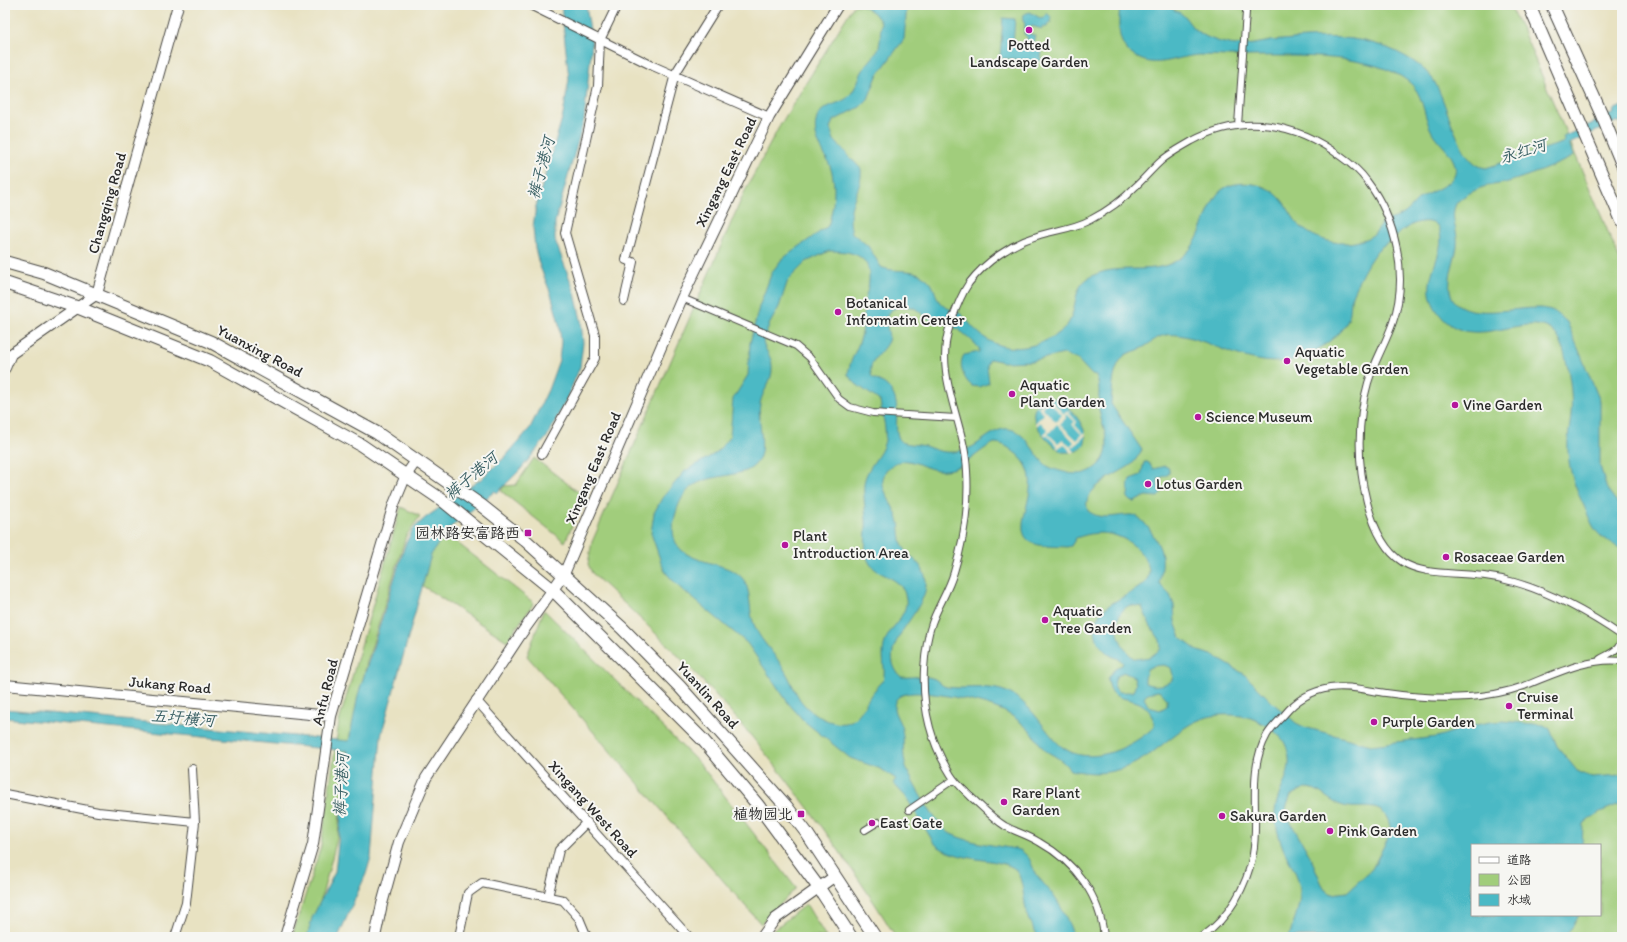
<svg xmlns="http://www.w3.org/2000/svg" width="1627" height="942" viewBox="0 0 1627 942" font-family="Itim,'LXGW WenKai TC',sans-serif">
<style>
.green{fill:#a1cd7b;stroke:#667c53;fill-rule:evenodd}
.water{fill:#4bb9c5;stroke:#3b7278;fill-rule:evenodd}
.pier{fill:#e8e2c2;fill-rule:evenodd}
.lines{fill:none;stroke-linecap:round;stroke-linejoin:round}
.pedestrian-casing{stroke:#474642;stroke-width:8}
.minor-casing{stroke:#474642;stroke-width:10}
.tertiary-casing{stroke:#474642;stroke-width:12}
.primary-casing{stroke:#474642;stroke-width:14}
.pedestrian{stroke:#fff;stroke-width:6}
.minor{stroke:#fff;stroke-width:8}
.tertiary{stroke:#fff;stroke-width:10}
.primary{stroke:#fff;stroke-width:12}
.poi-dot{fill:#b5179e;stroke:#f6f6f2;stroke-width:1.5}
.labels{text-anchor:middle;dominant-baseline:central;stroke-width:4;stroke-linejoin:round;paint-order:stroke}
.poi-label{font-size:15px;fill:#2b2b2b;stroke:#f6f6f2;text-anchor:start}
.street-label{font-size:15px;fill:#2b2b2b;stroke:#f6f6f2}
.water-label{font-size:16px;font-style:italic;fill:#365d61;stroke:#f6f6f2}
</style>
<rect width="100%" height="100%" fill="#f6f6f2"/>
<filter id="ink" filterUnits="userSpaceOnUse"><feTurbulence type="fractalNoise" baseFrequency=".025" numOctaves="2"/><feDisplacementMap in="SourceGraphic" scale="8" xChannelSelector="R" yChannelSelector="G"/><feConvolveMatrix kernelMatrix="1 2 1 2 8 2 1 2 1" color-interpolation-filters="sRGB"/></filter>
<filter id="wash" filterUnits="userSpaceOnUse"><feTurbulence type="fractalNoise" baseFrequency=".012" numOctaves="4" result="noise"/><feDisplacementMap in="SourceGraphic" scale="16" xChannelSelector="R" yChannelSelector="G"/><feGaussianBlur stdDeviation="0.9" result="paint"/><feColorMatrix in="noise" values="0 0 0 0 0 0 0 0 0 0 0 0 0 0 0 0 0 1.4 0 .05"/><feComposite in="paint" operator="in"/></filter>
<g filter="url(#wash)">
<rect width="100%" height="100%" fill="#e8e2c2"/>
<path class="green" d="M854,5H1509L1523,31L1622,265V937H896C847,858 792,783 731,712C688,663 640,618 592,573L588,564L592,542L744,193L779,127ZM1472,845H1600V915H1472Z
M534,458L585,497L565,542L501,491L504,486L516,485Z
M401,507L420,516L406,536L367,662L345,758L338,835L311,937H292L321,846L339,722Z
M446,534L534,603L507,641L415,581L426,551Z
M544,610L700,764L796,888L761,924L527,656Z
M806,904L826,937H774L771,932Z"/>
<path class="water" d="M561,5H586L592,43L584,120L555,222V240L575,293L581,320L583,343L580,367L567,398L547,437L520,470L497,493L495,491L446,531L431,555L381,736L371,857L366,874L338,937H307L312,918L335,872L348,751L5,718V709L349,741L358,695L405,545L413,529L425,518L481,479L506,456L530,428L548,390L559,360L561,342L559,323L551,294L539,264L535,248L533,227L536,206L563,115L569,79Z
M862,5H907L904,39L877,76L868,99L860,107L833,121L830,128L834,140L861,169C863,193 844,203 852,233L868,246L881,267C896,274 912,266 927,279C935,286 934,293 939,301C942,308 955,310 961,314C968,320 972,328 979,333C1002,355 1034,350 1059,333C1083,317 1066,287 1094,275C1122,262 1155,278 1182,257C1205,240 1206,200 1223,189C1238,179 1263,183 1276,194C1285,202 1290,213 1297,223C1311,239 1339,247 1359,241C1370,238 1377,234 1381,223C1387,220 1394,219 1400,216C1408,212 1412,206 1418,200C1430,190 1463,184 1454,162C1449,149 1435,141 1430,128C1423,113 1423,93 1409,82C1375,53 1294,56 1251,56C1233,57 1216,55 1199,55C1179,56 1159,68 1140,59C1116,49 1118,27 1120,5H1169C1172,11 1179,11 1183,15C1188,20 1191,27 1197,31C1207,39 1229,46 1243,45C1256,45 1269,40 1282,40C1311,37 1344,35 1372,43C1392,48 1419,61 1432,78C1447,98 1458,166 1486,168L1562,143L1564,141L1563,137L1614,113L1613,110L1622,106V121L1619,123L1618,121L1569,144L1574,156C1553,167 1528,176 1505,183C1496,185 1485,185 1476,190C1469,193 1460,198 1456,204C1449,217 1459,232 1457,246C1455,261 1448,274 1450,291C1456,327 1525,303 1547,309C1555,310 1561,317 1567,322L1600,401V466L1607,489L1622,509V549C1596,536 1595,532 1584,506C1575,488 1569,471 1568,451C1567,438 1570,427 1571,415C1573,394 1569,369 1563,349C1546,291 1477,362 1440,315C1412,280 1451,257 1438,226C1425,216 1407,225 1398,235C1391,242 1381,245 1375,253C1366,265 1359,280 1353,293C1349,302 1352,313 1347,322C1339,335 1326,345 1313,352C1276,373 1240,356 1204,342C1191,338 1179,333 1165,335C1156,337 1150,344 1142,348C1137,351 1130,352 1125,355C1113,364 1112,390 1111,404L1142,450C1139,454 1135,462 1131,465C1118,474 1079,489 1088,511C1103,522 1117,514 1133,515C1144,516 1161,546 1162,556C1163,566 1161,575 1159,584L1170,595L1174,605L1175,622L1181,638L1198,651L1212,655L1244,674L1274,704L1296,723L1304,727L1371,745L1437,737L1470,726L1490,722L1503,721L1544,725L1550,729L1557,746L1578,772L1592,777L1622,775V803L1600,812L1583,824L1582,845H1472V915H1579L1573,926L1564,937H1289C1293,922 1301,906 1300,890C1299,874 1289,863 1283,848C1279,838 1276,827 1275,816C1274,794 1294,775 1288,752C1285,738 1275,731 1263,724C1253,717 1243,716 1232,715C1185,711 1167,750 1129,766C1106,775 1093,774 1070,770C1063,760 1056,757 1046,751C1042,748 1038,741 1035,737C1027,727 1018,719 1007,713C991,703 916,686 900,696C895,699 894,704 894,709C895,715 899,720 901,726C905,737 902,751 905,763C909,779 937,827 951,834C972,844 998,845 1020,850C1034,860 1029,863 1037,875C1040,880 1045,885 1049,890C1060,903 1068,920 1074,937H1038C1034,929 1029,923 1027,915C1024,903 1023,878 1016,870C1004,857 954,863 934,843L906,797L893,783L896,779L881,769L850,758L804,721L789,704L747,643L679,587L667,574L662,565L651,533L654,513L662,498L674,484L685,471L716,453L730,437L733,399L748,375L750,343L759,307L772,272L782,259L828,226C834,207 837,185 830,166C823,149 811,137 817,118C821,105 838,105 847,98C857,89 858,77 865,67C870,60 876,55 879,47C881,39 880,30 881,22L874,13ZM829,251C849,251 871,253 869,280C869,287 866,294 865,301C863,314 865,327 860,340C856,352 849,362 848,375L856,384L880,401C882,415 889,434 883,447C877,460 867,468 864,483C863,495 865,507 866,519C867,533 862,552 870,564C880,578 903,576 906,599C908,614 892,626 886,639C879,657 887,667 883,681C880,685 876,688 873,692C866,701 862,715 851,721C835,730 807,712 799,698C793,688 789,676 782,666C774,653 762,642 756,629C748,614 752,596 745,582C730,554 661,572 675,516C686,473 713,481 746,471C773,459 756,427 760,404C762,391 773,381 772,367C772,356 765,351 763,342L769,325L779,307L788,280L806,262ZM902,306C917,306 916,310 926,317C931,320 939,321 944,323C958,327 970,338 979,348V352L964,355C958,364 963,379 972,386L980,387L989,383L987,365L990,359L1004,362L1032,361L1064,354L1078,360L1092,375L1096,376C1101,385 1098,398 1099,409C1102,430 1117,450 1096,467C1088,474 1078,475 1068,473C1061,471 1050,469 1045,464C1034,454 1025,431 1009,429C996,427 983,441 972,447C961,452 948,454 936,450C932,449 929,447 925,446C917,444 910,445 901,442C890,427 905,405 888,387C884,382 877,381 872,377C866,361 882,354 888,341C891,333 884,324 887,316C889,309 896,308 902,306ZM994,443C1002,443 1008,447 1014,452C1052,480 1009,522 1028,540C1037,548 1056,546 1067,547L1071,546L1076,538C1090,533 1103,531 1117,536C1128,540 1137,547 1143,556C1170,595 1098,592 1095,627C1094,638 1101,649 1110,655C1114,658 1120,658 1123,663L1122,665L1115,668L1108,679C1111,701 1121,696 1137,702C1147,705 1155,717 1154,727C1129,750 1081,772 1054,739C1039,722 1029,702 1007,692C989,684 966,690 947,687C940,686 938,679 932,678C922,675 911,678 901,677C871,646 929,613 926,581C924,562 909,559 903,546C899,538 901,527 898,519C894,507 886,497 883,485C882,480 884,475 886,470C910,448 921,473 946,470C966,468 977,451 994,443ZM1130,605L1142,607L1150,625L1160,640L1161,649L1150,657L1135,659C1119,649 1107,616 1130,605ZM1164,665L1171,668L1173,675L1172,680C1165,686 1153,687 1145,683V679L1147,669L1153,666ZM1123,672L1134,677L1136,684L1133,692H1119C1113,688 1114,683 1116,677ZM1158,691L1162,693L1167,699V706L1160,710L1149,707L1144,698L1148,693ZM1305,788C1318,787 1326,799 1338,804C1359,814 1386,794 1391,832L1372,869L1347,892L1332,894L1324,889L1310,856L1288,818L1286,808L1291,795Z
M1030,12L1040,18L1044,17L1047,13L1051,17V23L1048,24L1047,27H1042V29L1032,26L1026,32L1035,36L1032,46L1042,47L1041,61L1000,58L1003,18L1015,19L1013,45L1023,46L1028,38L1024,34L1025,24L1023,21L1024,14Z
M1053,398C1077,406 1108,456 1062,452C1043,439 1014,406 1053,398Z
M1144,462H1148L1153,469L1165,466L1169,468V474L1158,479V484L1161,494L1158,497L1146,496L1134,502L1130,501L1127,498C1130,491 1127,486 1130,479L1141,475Z"/>
<path class="pier" d="M1050,399L1064,414L1069,410L1071,411L1069,413L1077,422L1075,425L1083,434L1085,432L1086,435L1072,448L1075,452L1072,453L1064,444L1057,449V446L1047,435H1043L1048,430L1040,422L1036,426L1035,423L1044,414L1036,405L1037,404L1039,406ZM1048,401L1062,415L1056,422L1042,407ZM1067,414L1075,422L1072,424L1082,435L1077,440L1060,424L1066,418L1065,416ZM1057,424L1074,442L1070,447L1063,439L1058,443L1048,434Z"/>
</g>
<g filter="url(#ink)">
<g class="lines">
<defs>
<path id="pedestrian" d="M1238,125L1246,12
M682,298L796,346L810,358L839,399L850,407L873,413L956,418
M1600,659C1610,653 1624,649 1621,635
M909,810L953,780
M865,830L878,822
M1104,937C1100,895 1075,862 1039,842C1028,835 1016,832 1005,826C992,818 981,806 970,796C963,789 956,783 951,775C930,742 922,708 924,669C925,654 927,637 932,623C938,606 949,590 954,572C964,540 969,504 967,471C965,421 933,376 950,325C955,311 960,296 969,283C985,262 1011,244 1037,236C1055,230 1073,229 1090,220C1107,211 1122,201 1135,187C1144,179 1152,169 1161,161C1170,153 1182,147 1192,141C1243,113 1296,123 1340,156C1350,163 1360,171 1367,181C1396,219 1409,276 1393,322C1386,343 1374,362 1368,383C1357,421 1357,464 1367,502C1392,598 1443,561 1514,582C1552,593 1590,614 1622,636
M1202,937C1229,918 1247,886 1253,854C1260,815 1246,772 1267,735C1271,728 1278,721 1284,715C1296,700 1310,691 1330,688C1349,685 1368,691 1386,693C1413,697 1441,699 1468,697C1486,696 1507,692 1524,686C1555,674 1588,657 1622,661"/>
<path id="minor" d="M530,5L653,66L769,117
M624,301L633,262L626,260L675,74L718,5
M542,454L595,358V335L565,233L598,86L600,40L617,5
M476,700L689,937
M5,794L98,812L195,822
M548,897L559,850L587,822
M175,937L186,903L195,822L192,769
M459,937L468,893L482,883L563,900L579,918L587,937"/>
<path id="tertiary" d="M5,368L11,354L97,294L178,5
M5,685L331,716
M285,937L313,844L331,716L394,504L406,475L416,461
M375,937L382,904L399,842L426,778L521,634L564,574L682,298L769,117L838,5
M762,937L775,919L835,876"/>
<path id="primary" d="M1529,5L1622,221
M1552,5L1601,113L1622,164
M5,262L44,273L211,342L377,433L482,506L525,540L622,628L680,687L786,806L806,832L875,937
M5,283L79,308L210,361L361,445L442,500L553,590L703,740L757,804L819,888L851,937"/>
</defs>
<use href="#pedestrian" class="pedestrian-casing"/>
<use href="#minor" class="minor-casing"/>
<use href="#tertiary" class="tertiary-casing"/>
<use href="#primary" class="primary-casing"/>
<use href="#pedestrian" class="pedestrian"/>
<use href="#minor" class="minor"/>
<use href="#tertiary" class="tertiary"/>
<use href="#primary" class="primary"/>
</g>
</g>
<g class="poi-dot">
<circle cx="1029" cy="30" r="4"/>
<circle cx="838" cy="312" r="4"/>
<circle cx="1287" cy="361" r="4"/>
<circle cx="1012" cy="394" r="4"/>
<circle cx="1455" cy="405" r="4"/>
<circle cx="1198" cy="417" r="4"/>
<circle cx="1148" cy="484" r="4"/>
<rect x="524" y="529" width="8" height="8" rx="2"/>
<circle cx="785" cy="545" r="4"/>
<circle cx="1446" cy="557" r="4"/>
<circle cx="1045" cy="620" r="4"/>
<circle cx="1509" cy="706" r="4"/>
<circle cx="1374" cy="722" r="4"/>
<circle cx="1004" cy="802" r="4"/>
<rect x="797" y="810" width="8" height="8" rx="2"/>
<circle cx="1222" cy="816" r="4"/>
<circle cx="872" cy="823" r="4"/>
<circle cx="1330" cy="831" r="4"/>
</g>
<g class="labels">
<g class="poi-label">
<text x="1029" y="45" text-anchor="middle">Potted<tspan x="1029" dy="17">Landscape Garden</tspan></text>
<text x="846" y="303">Botanical<tspan x="846" dy="17">Informatin Center</tspan></text>
<text x="1295" y="352">Aquatic<tspan x="1295" dy="17">Vegetable Garden</tspan></text>
<text x="1020" y="385">Aquatic<tspan x="1020" dy="17">Plant Garden</tspan></text>
<text x="1463" y="405">Vine Garden</text>
<text x="1206" y="417">Science Museum</text>
<text x="1156" y="484">Lotus Garden</text>
<text x="520" y="533" text-anchor="end">园林路安富路西</text>
<text x="793" y="536">Plant<tspan x="793" dy="17">Introduction Area</tspan></text>
<text x="1454" y="557">Rosaceae Garden</text>
<text x="1053" y="611">Aquatic<tspan x="1053" dy="17">Tree Garden</tspan></text>
<text x="1517" y="697">Cruise<tspan x="1517" dy="17">Terminal</tspan></text>
<text x="1382" y="722">Purple Garden</text>
<text x="1012" y="793">Rare Plant<tspan x="1012" dy="17">Garden</tspan></text>
<text x="793" y="814" text-anchor="end">植物园北</text>
<text x="1230" y="816">Sakura Garden</text>
<text x="880" y="823">East Gate</text>
<text x="1338" y="831">Pink Garden</text>
</g>
<g class="street-label">
<text transform="translate(726 172) rotate(-64)">Xingang East Road</text>
<text transform="translate(107 203) rotate(-74)">Changqing Road</text>
<text transform="translate(260 351) rotate(28)">Yuanxing Road</text>
<text transform="translate(593 468) rotate(-67)">Xingang East Road</text>
<text transform="translate(170 685) rotate(5)">Jukang Road</text>
<text transform="translate(325 692) rotate(-76)">Anfu Road</text>
<text transform="translate(708 695) rotate(48)">Yuanlin Road</text>
<text transform="translate(593 809) rotate(48)">Xingang West Road</text>
</g>
<g class="water-label">
<text transform="translate(1523 151) rotate(-17)">永红河</text>
<text transform="translate(541 168) rotate(-75)">裤子港河</text>
<text transform="translate(471 476) rotate(-40)">裤子港河</text>
<text transform="translate(183 718) rotate(5)">五圩横河</text>
<text transform="translate(341 785) rotate(-87)">裤子港河</text>
</g>
</g>
<rect width="1627" height="942" fill="none" stroke="#f6f6f2" stroke-width="20"/>
<rect x="1471" y="844" width="130" height="72" fill="#f6f6f2" stroke="#a5a5a2"/>
<rect x="1479" y="857" width="20" height="6" fill="#ffffff" stroke="#a5a5a2"/>
<text x="1507" y="864" font-size="12" fill="#2b2b2b">道路</text>
<rect x="1479" y="874" width="20" height="12" fill="#a1cd7b" stroke="#a5a5a2"/>
<text x="1507" y="884" font-size="12" fill="#2b2b2b">公园</text>
<rect x="1479" y="894" width="20" height="12" fill="#4bb9c5" stroke="#a5a5a2"/>
<text x="1507" y="904" font-size="12" fill="#2b2b2b">水域</text>
</svg>
